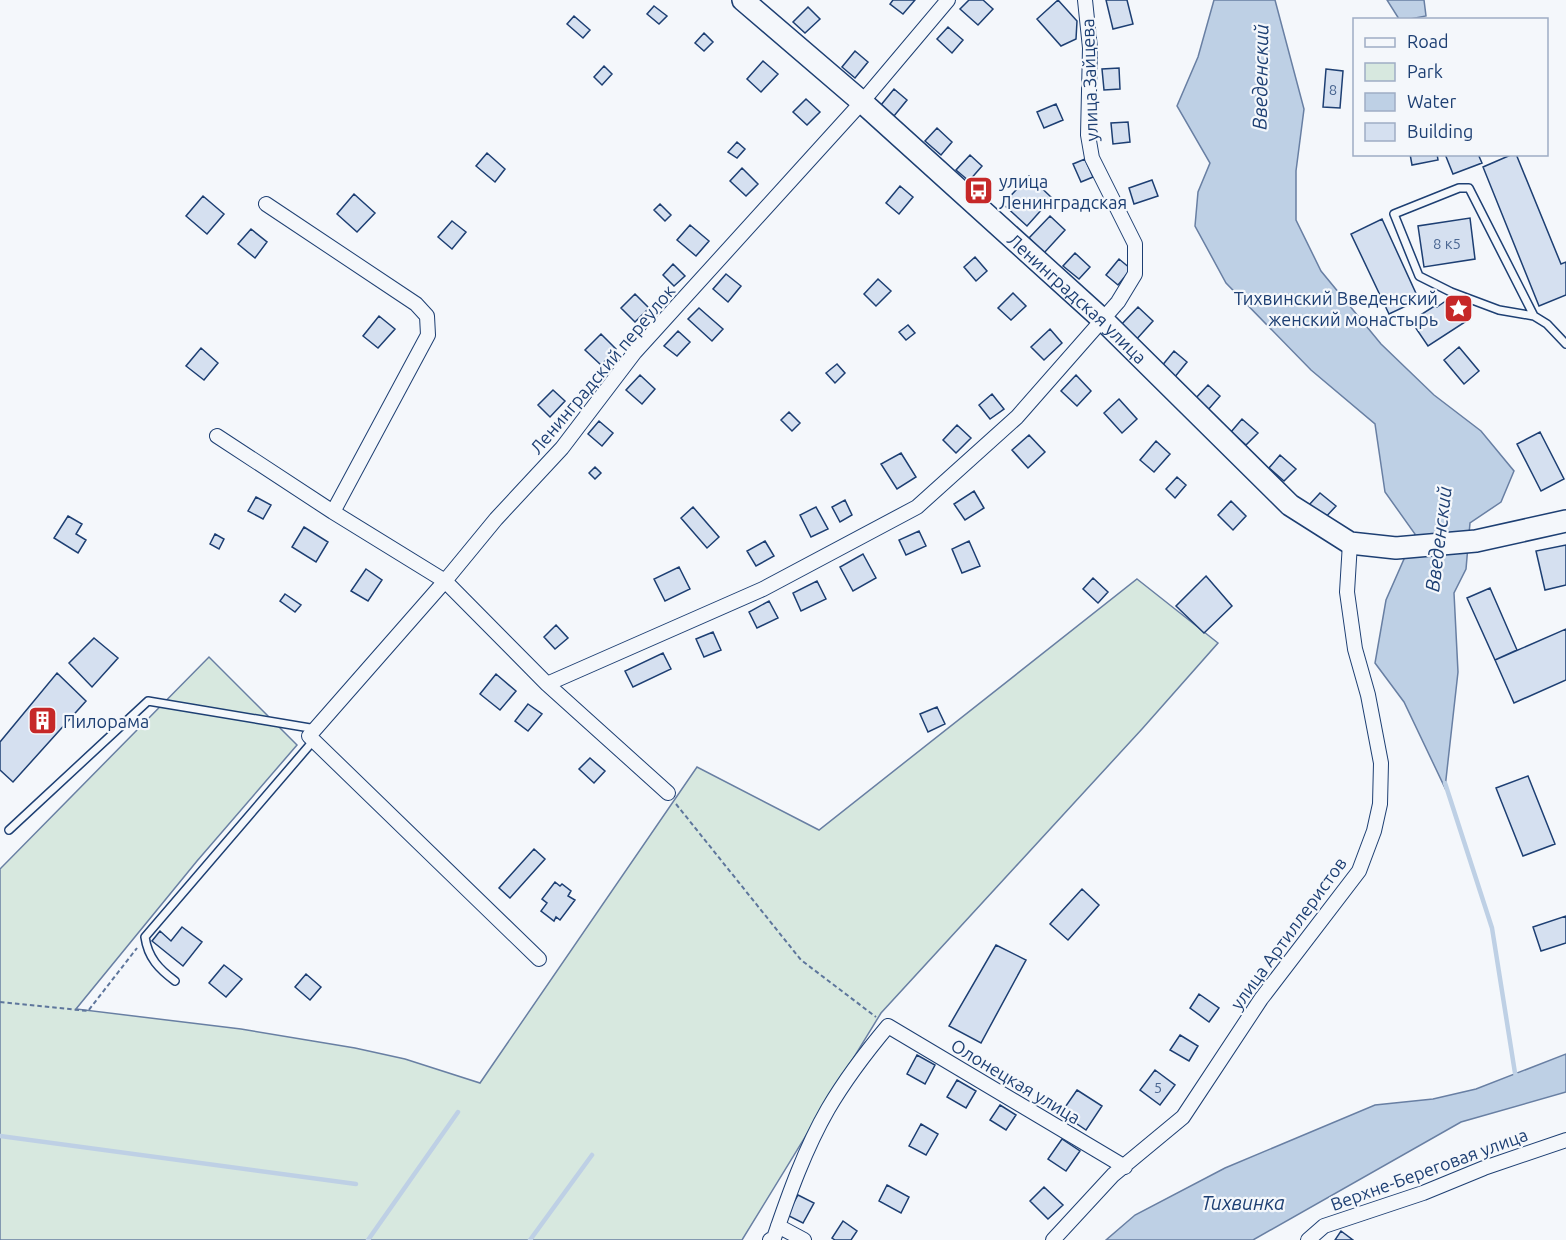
<svg xmlns="http://www.w3.org/2000/svg" width="1566" height="1240" viewBox="0 0 1566 1240" font-family="Ubuntu,sans-serif">
<style>
.green{fill:#d7e8df;stroke:#687fa3;stroke-width:1.5}
.water{fill:#bed0e5;stroke:#687fa3;stroke-width:1.5}
.lines{fill:none;stroke-linecap:round;stroke-linejoin:round}
.stream{stroke:#bed0e5;stroke-width:4.5}
.building{fill:#d5e0f0;stroke:#1d3f73;stroke-width:1.5}
.service-casing{stroke:#1d3f73;stroke-width:10}
.minor-casing{stroke:#1d3f73;stroke-width:16}
.primary-casing{stroke:#1d3f73;stroke-width:24}
.path{stroke:#5e769c;stroke-width:2;stroke-dasharray:4.5 3;stroke-linecap:butt}
.service{stroke:#f4f7fb;stroke-width:7}
.minor{stroke:#f4f7fb;stroke-width:14}
.primary{stroke:#f4f7fb;stroke-width:21}
.labels{text-anchor:middle;dominant-baseline:central;stroke-width:4.5;stroke-linejoin:round;paint-order:stroke}
.number-label{font-size:15px;fill:#4b6792}
.street-label{font-size:18px;fill:#1d3f73;stroke:#f4f7fb}
.poi-label{font-size:18px;fill:#1d3f73;stroke:#f4f7fb;text-anchor:start}
.water-label{font-size:20px;font-style:italic;fill:#1d3f73;stroke:#f4f7fb}
</style>
<rect width="100%" height="100%" fill="#f4f7fb"/>
<path class="green" d="M1137,579L1218,643L1142,729L881,1013L742,1240H0V869L209,657L297,745L197,861L76,1009L241,1029L355,1048L405,1059L480,1083L697,767L819,830Z"/>
<path class="water" d="M1214,0H1275L1304,109L1296,171V220L1321,271L1381,344L1434,395L1481,431L1514,471L1501,502L1470,523L1466,569L1454,593L1458,672L1445,788L1404,702L1375,663L1386,600L1415,534L1385,492L1375,424L1311,370L1226,283L1195,226L1198,192L1210,163L1177,106L1198,57Z
M1387,0H1424L1426,16L1410,19H1399Z
M1566,1054V1092L1461,1122L1253,1240H1106L1135,1215L1225,1168L1375,1105L1433,1099L1476,1089Z"/>
<g class="lines">
<path class="stream" d="M1445,783L1492,928L1515,1073L1517,1077
M0,1136L356,1184
M368,1240L458,1112
M530,1240L592,1155"/>
</g>
<path class="building" d="M893,0H915L903,14L890,4Z
M969,0H983L993,9L978,25L960,9Z
M1058,0L1077,21L1076,39L1061,46L1037,19Z
M1106,0H1127L1133,24L1113,29Z
M654,6L667,16L659,24L647,14Z
M808,7L820,19L805,33L793,22Z
M574,16L590,30L583,38L567,24Z
M948,27L963,40L952,53L937,39Z
M704,33L713,42L704,51L695,43Z
M855,51L868,62L855,78L842,67Z
M763,61L778,74L761,92L747,79Z
M604,66L612,74L602,85L594,77Z
M1119,68L1120,89L1104,90L1102,69Z
M1326,69L1343,71L1340,108L1323,107Z
M894,89L907,100L894,116L881,105Z
M806,99L820,112L807,125L793,112Z
M1056,104L1063,120L1044,128L1037,112Z
M1128,122L1130,142L1113,144L1111,123Z
M937,128L952,142L941,155L925,141Z
M737,142L745,149L737,158L728,152Z
M487,153L505,169L495,182L476,166Z
M1410,154H1437L1438,160L1412,165Z
M1445,154H1478L1482,163L1453,174Z
M1513,154H1516L1561,264L1566,262V295L1539,306L1483,167Z
M970,155L982,166L969,181L956,170Z
M1085,159L1093,177L1081,182L1073,164Z
M742,168L758,184L746,196L730,181Z
M1029,176L1052,198L1027,226L1003,204Z
M1152,180L1158,196L1134,204L1129,188Z
M900,186L913,197L899,214L886,203Z
M354,194L375,213L357,232L337,214Z
M203,196L224,214L207,234L186,216Z
M660,204L671,215L665,221L654,210Z
M1050,216L1065,230L1044,253L1029,238Z
M1470,218L1475,259L1424,267L1418,226Z
M1382,219L1419,300L1389,314L1351,234Z
M452,221L466,232L452,249L438,237Z
M690,225L709,241L696,256L677,240Z
M251,229L267,242L255,258L238,244Z
M1075,253L1090,267L1079,279L1063,266Z
M975,257L987,271L976,281L964,267Z
M1119,259L1131,269L1118,285L1106,275Z
M673,264L685,276L674,286L663,275Z
M726,274L741,286L728,302L713,289Z
M878,279L891,291L876,306L864,294Z
M1013,293L1026,306L1011,320L998,308Z
M635,294L649,308L635,322L621,308Z
M1450,298L1465,322L1428,346L1411,321L1436,305L1437,307Z
M1138,307L1153,321L1135,341L1119,327Z
M699,308L723,329L712,341L688,319Z
M379,316L395,329L378,348L363,336Z
M908,325L915,333L906,340L899,332Z
M1050,329L1062,343L1044,360L1031,347Z
M678,331L690,342L677,356L664,346Z
M601,334L616,349L601,365L585,350Z
M1459,347L1479,371L1464,384L1444,360Z
M201,348L218,363L204,380L186,366Z
M1174,351L1187,362L1174,378L1161,367Z
M837,364L845,373L835,383L826,373Z
M640,375L655,389L642,404L626,390Z
M1076,375L1091,391L1077,406L1061,391Z
M1208,385L1220,396L1207,411L1194,400Z
M553,390L565,401L550,417L538,405Z
M992,394L1004,409L990,419L979,405Z
M1119,399L1137,419L1122,433L1104,413Z
M789,412L800,423L792,431L781,420Z
M1242,419L1258,433L1246,445L1231,432Z
M599,421L613,433L602,446L588,434Z
M957,425L971,438L956,453L943,440Z
M1540,432L1564,479L1541,491L1517,444Z
M1029,435L1045,452L1028,468L1012,450Z
M1156,441L1170,454L1154,472L1140,460Z
M901,453L916,477L897,489L881,464Z
M1280,455L1296,469L1284,481L1269,468Z
M595,467L601,473L595,479L589,473Z
M1177,477L1186,485L1175,498L1166,489Z
M974,491L984,508L965,520L954,504Z
M1320,493L1336,506L1324,519L1309,505Z
M256,497L271,505L263,519L248,511Z
M845,500L852,515L840,522L832,507Z
M1231,501L1246,516L1233,530L1218,515Z
M693,507L719,537L707,548L681,518Z
M816,507L828,529L811,537L800,515Z
M68,516L82,524L76,534L86,540L78,553L54,538Z
M304,527L328,542L316,562L292,547Z
M919,531L926,546L906,555L899,540Z
M215,534L224,539L219,549L210,544Z
M765,541L774,556L756,566L747,551Z
M969,541L980,566L962,573L952,549Z
M1566,545V585L1545,590L1536,551Z
M863,554L876,578L853,591L840,567Z
M679,567L690,589L665,601L654,579Z
M366,569L382,580L368,601L351,591Z
M1206,576L1232,606L1204,633L1176,606Z
M1093,578L1108,592L1098,603L1083,589Z
M817,581L826,599L801,611L793,593Z
M1490,588L1517,650L1495,660L1467,598Z
M285,594L301,605L295,612L280,601Z
M769,601L778,618L757,628L749,612Z
M556,625L568,638L555,649L544,637Z
M1566,629V680L1514,703L1495,660Z
M713,632L721,650L704,657L696,639Z
M94,638L118,658L92,687L69,663Z
M663,653L671,669L633,687L625,671Z
M57,673L86,701L13,782L0,770V742Z
M496,674L516,691L500,710L480,694Z
M528,704L542,714L528,731L515,721Z
M937,707L945,724L928,732L920,714Z
M590,758L605,771L594,783L579,769Z
M1528,776L1555,844L1523,856L1496,788Z
M534,849L545,859L510,898L499,888Z
M555,882L560,886L562,884L571,891L568,896L575,900L560,920L556,917L554,921L541,911L547,903L542,899Z
M1082,889L1099,905L1068,940L1050,924Z
M1566,916V943L1541,951L1533,927Z
M182,927L202,942L183,966L152,941L160,931L171,941Z
M996,945L1026,960L981,1043L949,1026Z
M224,965L242,979L226,997L209,983Z
M306,974L321,987L310,1000L295,987Z
M1199,994L1219,1008L1209,1022L1190,1008Z
M1180,1035L1198,1046L1189,1061L1170,1050Z
M917,1055L935,1065L925,1084L907,1074Z
M1155,1070L1175,1085L1160,1105L1140,1090Z
M957,1080L976,1091L966,1108L947,1097Z
M1077,1090L1102,1106L1086,1130L1061,1113Z
M1000,1105L1016,1115L1006,1130L990,1120Z
M921,1124L938,1134L926,1155L909,1146Z
M1062,1139L1080,1151L1066,1171L1048,1159Z
M887,1185L909,1197L901,1213L879,1201Z
M1044,1187L1063,1205L1048,1219L1030,1201Z
M798,1195L814,1203L803,1223L787,1215Z
M843,1221L857,1231L851,1240H835L832,1238Z
M1341,1231L1353,1240H1335Z"/>
<g class="lines">
<defs>
<path id="service" d="M1534,316L1469,188H1459L1394,214L1419,276L1451,292L1499,310L1534,316L1547,324L1566,344
M9,830L148,701L316,729
M175,981C159,969 148,958 145,937L314,740"/>
<path id="minor" d="M266,204L416,304L427,316L428,335L333,512
M217,436L333,512L445,581L547,684L668,793
M547,684L763,589L917,507L1017,417L1118,302L1135,274V244L1092,158L1088,135L1090,48L1085,0
M539,959L309,736L445,581L496,519L562,448L635,352L862,102L948,0
M778,1226L804,1240
M770,1240L774,1238C789,1194 805,1149 828,1109C845,1080 867,1051 888,1026L1125,1167
M1053,1240L1113,1175L1183,1117L1261,999L1359,871L1374,831L1380,804L1381,763L1368,695L1355,649L1347,592L1350,543
M1308,1240L1324,1226L1423,1193L1484,1168L1566,1140"/>
<g id="primary">
<path id="s1" d="M743,0L862,102L1103,320L1290,505L1350,543L1396,548L1476,541L1566,521"/>
</g>
</defs>
<use href="#service" class="service-casing"/>
<use href="#minor" class="minor-casing"/>
<use href="#primary" class="primary-casing"/>
<path class="path" d="M676,804L801,960L876,1017
M0,1002L88,1011L137,948"/>
<use href="#service" class="service"/>
<use href="#minor" class="minor"/>
<use href="#primary" class="primary"/>
</g>
<defs>
<symbol id="bus-square" viewBox="-11 -11 22 22"><rect x="-9" y="-9" width="18" height="18" rx="4" fill="#c62828" stroke="#f4f7fb"/><path d="M-5-6H5V4H4V6H2V4H-2V6H-4V4H-5ZM-3.5-4V0h7V-4ZM-3.5 1.2v1.5H-2V1.2ZM2 1.2v1.5H3.5V1.2Z" fill="#fff"/></symbol>
<symbol id="sight-square" viewBox="-11 -11 22 22"><rect x="-9" y="-9" width="18" height="18" rx="4" fill="#c62828" stroke="#f4f7fb"/><path d="M0-6L1.8-2.2L6-1.7L2.9 1.2L3.7 5.4L0 3.3L-3.7 5.4L-2.9 1.2L-6-1.7L-1.8-2.2Z" fill="#fff"/></symbol>
<symbol id="building-square" viewBox="-11 -11 22 22"><rect x="-9" y="-9" width="18" height="18" rx="4" fill="#c62828" stroke="#f4f7fb"/><path d="M-4-6H4V6H1V3H-1V6H-4ZM-2.5-4.3h1.7v1.8h-1.7ZM.8-4.3h1.7v1.8H.8ZM-2.5-1h1.7V.8h-1.7ZM.8-1h1.7V.8H.8Z" fill="#fff"/></symbol>
</defs>
<g fill-rule="evenodd">
<use href="#bus-square" x="962" y="174" width="33" height="33"/>
<use href="#sight-square" x="1442" y="292" width="33" height="33"/>
<use href="#building-square" x="26" y="704" width="33" height="33"/>
</g>
<g class="labels">
<g class="number-label">
<text x="1333" y="89">8</text>
<text x="1447" y="243">8 к5</text>
<text x="1158" y="1087">5</text>
</g>
<g class="street-label">
<text transform="translate(1089 80) rotate(-92)">улица Зайцева</text>
<text stroke="none"><textPath href="#s1" startOffset="448">Ленинградская улица</textPath></text>
<text transform="translate(602 369) rotate(-50)">Ленинградский переулок</text>
<text transform="translate(1288 933) rotate(-54)">улица Артиллеристов</text>
<text transform="translate(1016 1081) rotate(31)">Олонецкая улица</text>
<text transform="translate(1429 1169) rotate(-20)">Верхне-Береговая улица</text>
</g>
<g class="poi-label">
<text x="999" y="181">улица<tspan x="999" dy="21">Ленинградская</tspan></text>
<text x="1438" y="298" text-anchor="end">Тихвинский Введенский<tspan x="1438" dy="21">женский монастырь</tspan></text>
<text x="63" y="721">Пилорама</text>
</g>
<g class="water-label">
<text transform="translate(1260 77) rotate(-89)">Введенский</text>
<text transform="translate(1438 539) rotate(-83)">Введенский</text>
<text x="1243" y="1202">Тихвинка</text>
</g>
</g>
<rect x="1353" y="18" width="195" height="138" fill="#f4f7fb" stroke="#9eadc5" stroke-width="1.5"/>
<rect x="1365" y="38" width="30" height="9" fill="#f4f7fb" stroke="#9eadc5" stroke-width="1.5"/>
<text x="1407" y="48" font-size="18" fill="#1d3f73">Road</text>
<rect x="1365" y="63" width="30" height="18" fill="#d7e8df" stroke="#9eadc5" stroke-width="1.5"/>
<text x="1407" y="78" font-size="18" fill="#1d3f73">Park</text>
<rect x="1365" y="93" width="30" height="18" fill="#bed0e5" stroke="#9eadc5" stroke-width="1.5"/>
<text x="1407" y="108" font-size="18" fill="#1d3f73">Water</text>
<rect x="1365" y="123" width="30" height="18" fill="#d5e0f0" stroke="#9eadc5" stroke-width="1.5"/>
<text x="1407" y="138" font-size="18" fill="#1d3f73">Building</text>
</svg>
